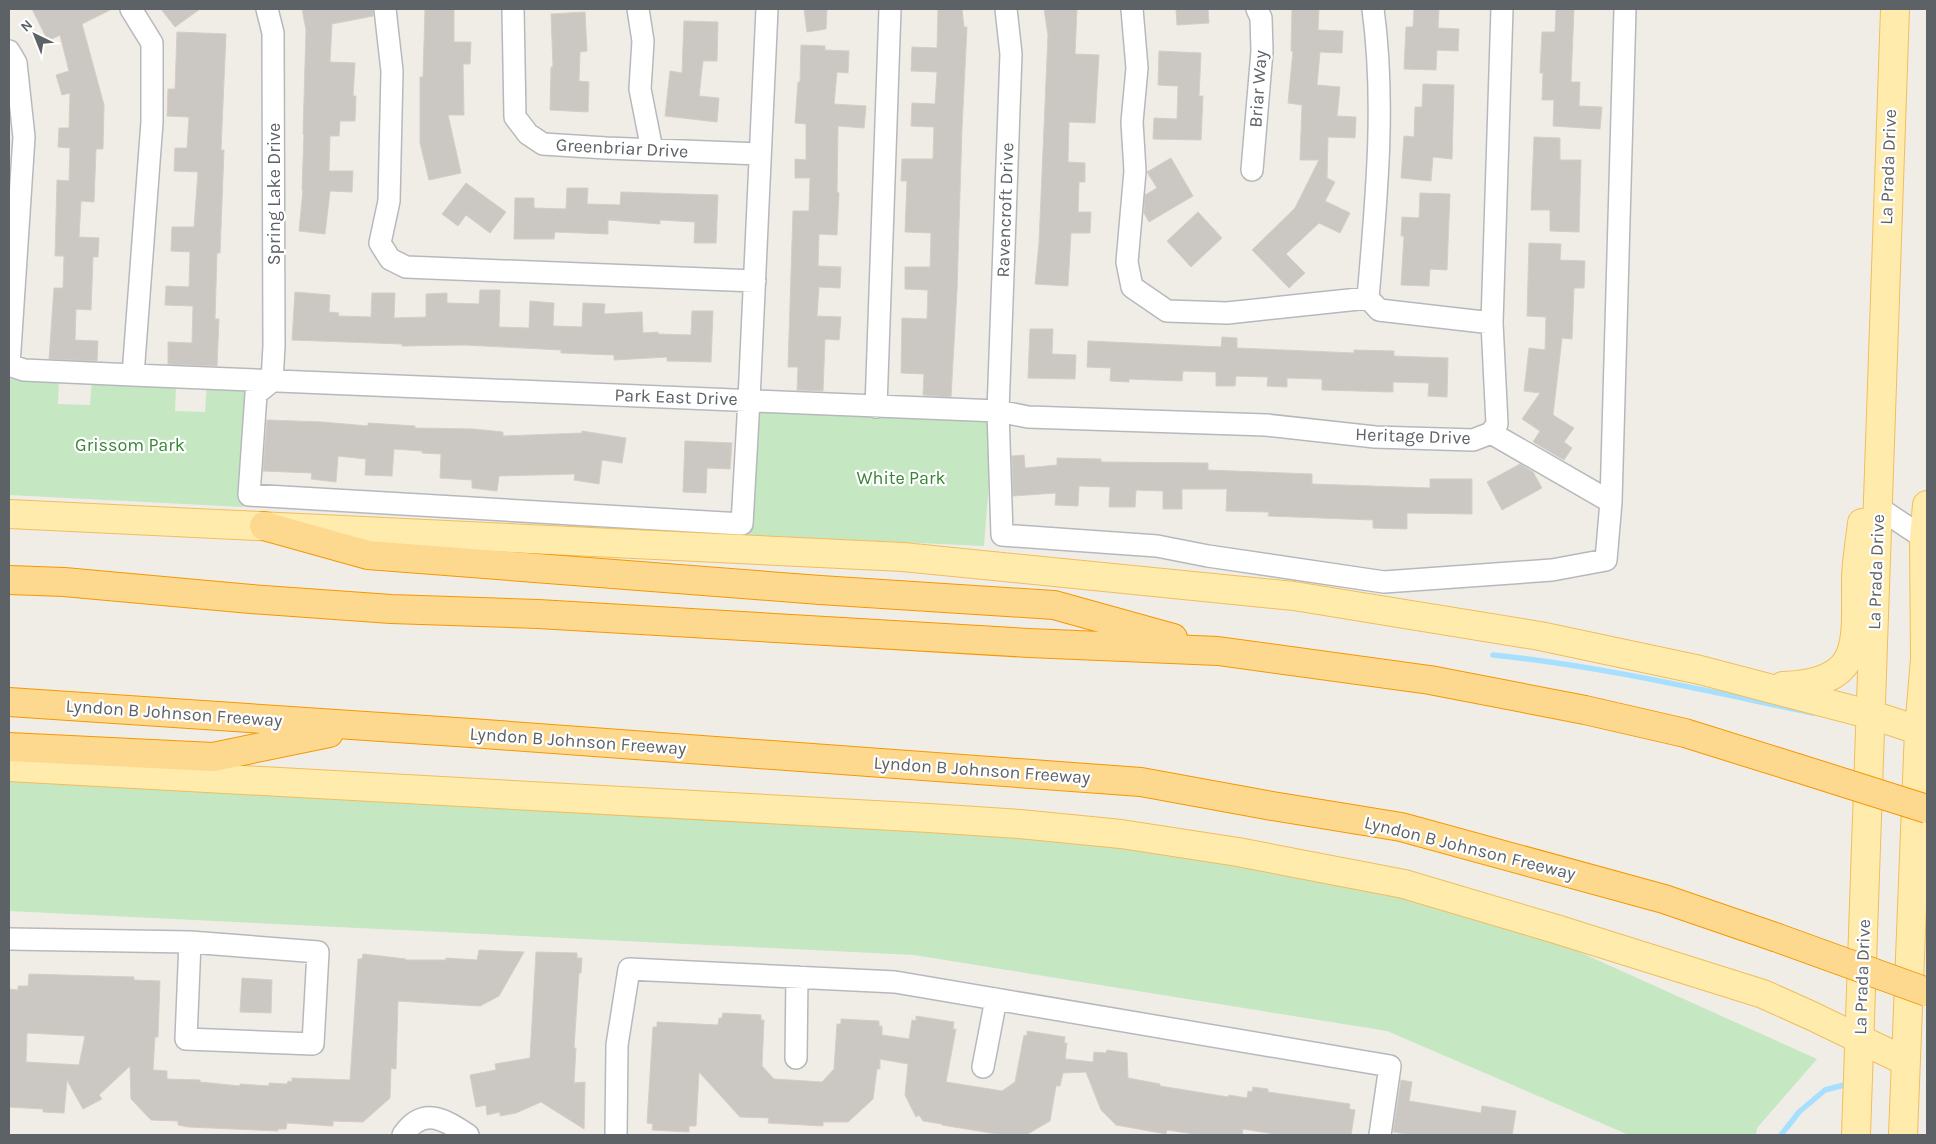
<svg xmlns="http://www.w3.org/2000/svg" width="1936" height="1144" viewBox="0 0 1936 1144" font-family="Karla,sans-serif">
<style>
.green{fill:#c5e7c2}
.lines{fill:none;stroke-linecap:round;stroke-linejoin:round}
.stream{stroke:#a7dfff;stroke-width:5.5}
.building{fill:#cbc7c3;stroke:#d5cec4;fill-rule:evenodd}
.minor-casing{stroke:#b6b9bc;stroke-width:24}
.major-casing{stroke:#f2bd5c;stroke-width:30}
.highway-casing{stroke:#f69700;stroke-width:30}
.minor{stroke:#fff;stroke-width:21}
.major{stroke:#ffebac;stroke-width:28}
.highway{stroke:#fdd98f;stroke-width:28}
.highway-bridge-casing{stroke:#f69700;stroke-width:30;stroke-linecap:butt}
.highway-bridge{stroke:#fdd98f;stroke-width:28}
.labels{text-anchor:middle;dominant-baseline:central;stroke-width:4.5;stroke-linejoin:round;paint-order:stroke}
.street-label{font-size:18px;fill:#5d6266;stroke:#fff}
.park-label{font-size:18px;fill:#378635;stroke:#fff}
</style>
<rect width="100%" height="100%" fill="#f0ede6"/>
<path class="green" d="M9,379L59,381L58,404L90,405L92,380L176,384L175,411L205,412L207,383L250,385L243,507L9,495Z
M753,409L994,418L984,546L744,535Z
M9,766L1075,818L1172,827L1404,873L1817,1059L1757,1128L1756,1135H1629L1387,1031L914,955L9,911Z"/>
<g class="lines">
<path class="stream" d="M1493,655C1601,666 1707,691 1813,713
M1781,1135L1799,1112L1825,1090L1848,1084"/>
</g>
<path class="building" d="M32,9H112L82,24L104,105L103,149H96L94,202L81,201L79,237L99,238L98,257H93L91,310L76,309L75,340L98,341L97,361L49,359L54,288H63L64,256H55L57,180L69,181L70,148L58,147L59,128H69L70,93L62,95L56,75L69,71L60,35L48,41Z
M161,9H200L175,27Z
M302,9H373V16L332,24L330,62L355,63L353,96H356L355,121H340L339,136H330L329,171H353L352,192L330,191L325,234L299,231L303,190H302L304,134H303L306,30Z
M425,9H454V42H471L470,64H463L464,115H448L461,173L429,180L420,143V77H423Z
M804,9H827L826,29L807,32Z
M938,9H962L964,27H967L962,128L957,290L951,397L923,395L924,374L901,373L902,318L927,319L928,290L905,289V267H930L931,233L905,232L907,181H901L902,159H933L934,127L911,126L912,103L935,104L937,72L911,71L912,47L937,48Z
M1044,9H1077L1075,54L1099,55L1095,123L1069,122L1068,162L1085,163V182H1079L1078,212H1091L1090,233H1071L1068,286L1035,284L1039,243L1048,35Z
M1176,9H1208L1209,23L1177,25Z
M1292,9H1319L1318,30L1343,31L1342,53L1320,52L1317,85L1340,87L1337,116L1356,117L1355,138L1328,137L1327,178L1335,182L1325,201L1350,213L1340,233L1319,223L1286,254L1305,273L1289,288L1252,250L1295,208L1319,160H1300L1302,105L1288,103L1293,51H1291Z
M1414,9H1439L1438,28L1459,29L1458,51L1437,50L1436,70L1404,69L1406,27H1413Z
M1556,9H1574L1571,82H1580L1579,106L1602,107L1600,129L1553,126L1554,100H1542L1543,73H1540L1542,32H1555Z
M585,12L587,51L580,52L579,81L589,82L588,112L550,110L551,67H553L551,14Z
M684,21L718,22L717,61H703L699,96L719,98L717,122L665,116L670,71L682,73Z
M177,32L226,34L221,150H224L220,253H217L215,319H219L217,366L168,364V342L192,343L193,306L165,305L166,286L189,287L190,252L171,251L172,227H194L198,172L174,171L175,148H187L189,117L167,116L168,89H175Z
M801,45L825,46V50L849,51L848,73L837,72L834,104L866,106L864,128L838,126L837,192L839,193L837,235L819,234L818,266L841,267L840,288L819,287L817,316L841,317L839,340L825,339L823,391L797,390L798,367H788L793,211H809L810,178H795V159L806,160V124L795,123L798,82H800Z
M1159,51L1201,53L1199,96H1203L1201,140L1153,139L1154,118L1177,119L1178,86L1158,85Z
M1423,84L1454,85L1452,159L1433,157L1431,181L1401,178L1404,136L1414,137L1415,107H1422Z
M1534,137L1560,138V160H1581L1579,232L1550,231V210H1531Z
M1171,158L1193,196L1149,222L1144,213L1145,195L1157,188L1147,172Z
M466,183L506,212L490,233L466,215L458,226L442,214Z
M567,188H588L587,204L620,205L621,192L718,195L716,243H694L695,222L660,220V224L608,220V234L555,232L554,239H514L515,198H534V208L566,209Z
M1420,193L1450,194L1447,270L1430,269L1429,286L1401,285L1404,236H1401L1402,217L1419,218Z
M1198,212L1222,238L1191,267L1167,241Z
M1529,243L1561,244L1560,260L1585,261L1584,288H1574L1572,339L1562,338L1553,415L1574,428L1564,442L1572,448L1564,460L1533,442L1540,431L1522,419L1540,393L1524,391L1529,348L1545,350L1546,317L1527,316Z
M480,290H500L499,327L529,328L530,301L554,303L553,326L582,327L583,303L605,304L604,314L642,312L643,333L658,332V334L691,335L692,311H713L711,362L667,361V357L614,360V355L561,353V350L464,345L402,346V344L292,340L295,292L330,295L329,312L339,313L338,316L371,317L372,293H395L394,318L426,317V294L447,293V303L479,304Z
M1030,329H1053L1052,354L1076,355L1075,379L1028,378Z
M1222,337L1237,338V348L1354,353V350L1394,351V356L1448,358L1447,397L1428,396L1429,383L1393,382V392L1322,390V379L1287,378V387L1267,386L1268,377L1236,376L1235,386H1216V372L1183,371L1182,381L1129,379V382L1110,381L1111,368L1087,367L1088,341L1221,347Z
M267,420L322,422L368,426V423L415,426V428L473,429L503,432V436L582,433V431L626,438L622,463L602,460L599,484L574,480L575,474L499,476L497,491L472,488V480L440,478L441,454L422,453V451L394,449L392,476L365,475L366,459L338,456L336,482L311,479L312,473L263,471Z
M685,441L732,443L730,469L707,468L706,493L683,492Z
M1024,455L1025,468L1057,465V458L1101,459V462L1208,463V470L1312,474V484L1430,488V479H1472V514L1407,513V529L1373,528V520L1268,516L1269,512L1226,511L1227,489H1182V509H1163V491L1136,490L1135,507H1109L1110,487L1079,486L1078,506L1055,505L1056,493L1013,496L1012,456Z
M1520,464L1533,472L1542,488L1502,510L1487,482Z
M479,950L524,952L499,996L480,1006L398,1001L396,1069L391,1068L390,1098L363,1122L333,1121V1126L287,1123L286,1129H278V1131L188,1127L178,1125V1121L151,1120L131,1099L130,1066L99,1095L102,1099L83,1109L67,1080L64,1113L43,1112V1109L9,1107V989L18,990V986H28L29,974L134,977V980L160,981L158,1037H155L153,1070L167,1071V1079L200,1080V1082L240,1086V1084L269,1086V1083L287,1084L288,1081L292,1082V1078L350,1080L358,959H362L363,954L406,959L405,960H446V958L477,960ZM27,1033L85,1036L79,1065L26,1062Z
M536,952L577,953V958H582L581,973H579L574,1048H576L574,1083L585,1082L584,1129L541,1102L516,1113L500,1116V1112L487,1115L486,1105L476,1107L470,1075L496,1070L495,1064L530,1058Z
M242,978L272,980L271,1013L240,1012Z
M723,1013L761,1015V1020H764L762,1066L774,1079L822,1082L834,1069L837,1024H841V1019L879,1021V1026H882V1035L909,1039L912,1020L916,1021V1016L954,1022L953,1029H956L946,1082L1002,1091L1015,1082L1024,1035L1027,1036V1031L1065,1037L1064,1043H1067L1065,1059L1093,1062L1094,1052L1106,1053L1107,1050L1127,1053L1128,1078L1160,1084V1086L1228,1097L1229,1095L1247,1098L1248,1091L1252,1092L1253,1087L1268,1089V1092L1350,1104L1349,1109L1355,1110L1351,1135H1280L1243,1129L1242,1135H1201L1167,1130L1166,1134L1116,1125L1101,1110L1086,1072L1063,1073L1060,1086H1056L1050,1121L1026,1135H1003L942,1125V1124L923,1121L919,1115L916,1117L905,1095L908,1064L880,1059V1069H877L873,1099L848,1122H823V1126L768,1123L769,1118L740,1117L699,1072L696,1126H689V1132L652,1130L653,1124L647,1123L653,1027H657V1022L718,1025L719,1018H722Z
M1401,1080L1412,1082L1409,1101L1481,1113L1482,1106L1516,1111L1512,1135H1413L1393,1132Z"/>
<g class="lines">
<defs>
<path id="minor" d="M267,9L273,33L274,346L272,381
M385,9L392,71L389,201L380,243L390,259L406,267L755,281
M513,9L515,117L528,134L543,144L606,148L760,154
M638,9L643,41L640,89L652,150
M1006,9L1011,54L998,411L1002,535L1157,546L1208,556L1384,582L1552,570L1606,560L1611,502L1625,9
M1132,9L1137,68L1132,122L1135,171L1127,262L1132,287L1167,311L1227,313L1368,298
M1373,9C1386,105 1376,202 1368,298L1379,310L1492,323
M9,51L16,63L24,137L9,365
M1252,170L1262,51L1261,18L1257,9
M9,365L24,370L133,375L152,122V43L131,9
M133,375L998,411L1028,417L1266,425L1375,437L1473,440L1491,433L1497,424L1492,323L1502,9
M272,381L256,394L249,495L742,524L749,400L767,9
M876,407L890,9
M1491,433L1611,502
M1879,508L1927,540
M9,939L190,942
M190,942L318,952L313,1044L186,1039Z
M796,1058L797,977
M983,1067L996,999
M403,1135C423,1106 444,1119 468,1135
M616,1135L617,1045L629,969L895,982L1390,1066L1380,1135"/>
<path id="major" d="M9,514L903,557L1294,596L1540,636L1700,670L1872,715L1927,733
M1783,686C1863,683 1856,645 1856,581C1856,561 1860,542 1862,523
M9,767L929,818L1020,824L1121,834L1238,852L1404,884L1556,929L1763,994L1812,1016L1905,1061
M1856,1135L1895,9
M1903,1135L1919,730L1925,659L1924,539L1927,505"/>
<path id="highway" d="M264,526L368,555L820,590L1054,605L1173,638
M9,580L64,582L251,599L391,609L538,614L1029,643L1218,651L1430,680L1585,710L1685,733L1794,767
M9,702L471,733L1141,782L1272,806L1401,827L1664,899L1775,937
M9,747L213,757L329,733"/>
</defs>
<use href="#minor" class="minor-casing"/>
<use href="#major" class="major-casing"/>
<use href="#highway" class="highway-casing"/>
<use href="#minor" class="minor"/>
<use href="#major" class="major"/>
<use href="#highway" class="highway"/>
<defs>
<path id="highway-bridge" d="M1794,767L1927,809
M1775,937L1927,992"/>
</defs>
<use href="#highway-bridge" class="highway-bridge-casing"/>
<use href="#highway-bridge" class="highway-bridge"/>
</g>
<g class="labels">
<g class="street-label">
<text transform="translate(1258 89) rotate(-86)">Briar Way</text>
<text transform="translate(622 148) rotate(3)">Greenbriar Drive</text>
<text transform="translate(1888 167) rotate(-88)">La Prada Drive</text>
<text transform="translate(274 194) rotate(-90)">Spring Lake Drive</text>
<text transform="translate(1005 210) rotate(-88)">Ravencroft Drive</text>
<text transform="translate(676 397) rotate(2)">Park East Drive</text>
<text transform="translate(1413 436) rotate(2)">Heritage Drive</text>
<text transform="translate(1876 572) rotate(-88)">La Prada Drive</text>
<text transform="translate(174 713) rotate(4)">Lyndon B Johnson Freeway</text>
<text transform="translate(578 741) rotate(4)">Lyndon B Johnson Freeway</text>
<text transform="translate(982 770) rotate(4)">Lyndon B Johnson Freeway</text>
<text transform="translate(1470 848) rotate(14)">Lyndon B Johnson Freeway</text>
<text transform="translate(1862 977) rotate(-88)">La Prada Drive</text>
</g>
<g class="park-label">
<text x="130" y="445">Grissom Park</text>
<text x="901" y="478">White Park</text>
</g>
</g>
<rect width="1936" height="1144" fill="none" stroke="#5d6266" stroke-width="20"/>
<g transform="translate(35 35) rotate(317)" stroke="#ffffff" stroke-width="4" paint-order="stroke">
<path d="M0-4L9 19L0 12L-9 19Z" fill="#5d6266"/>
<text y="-8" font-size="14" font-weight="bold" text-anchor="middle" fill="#5d6266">N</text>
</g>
</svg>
